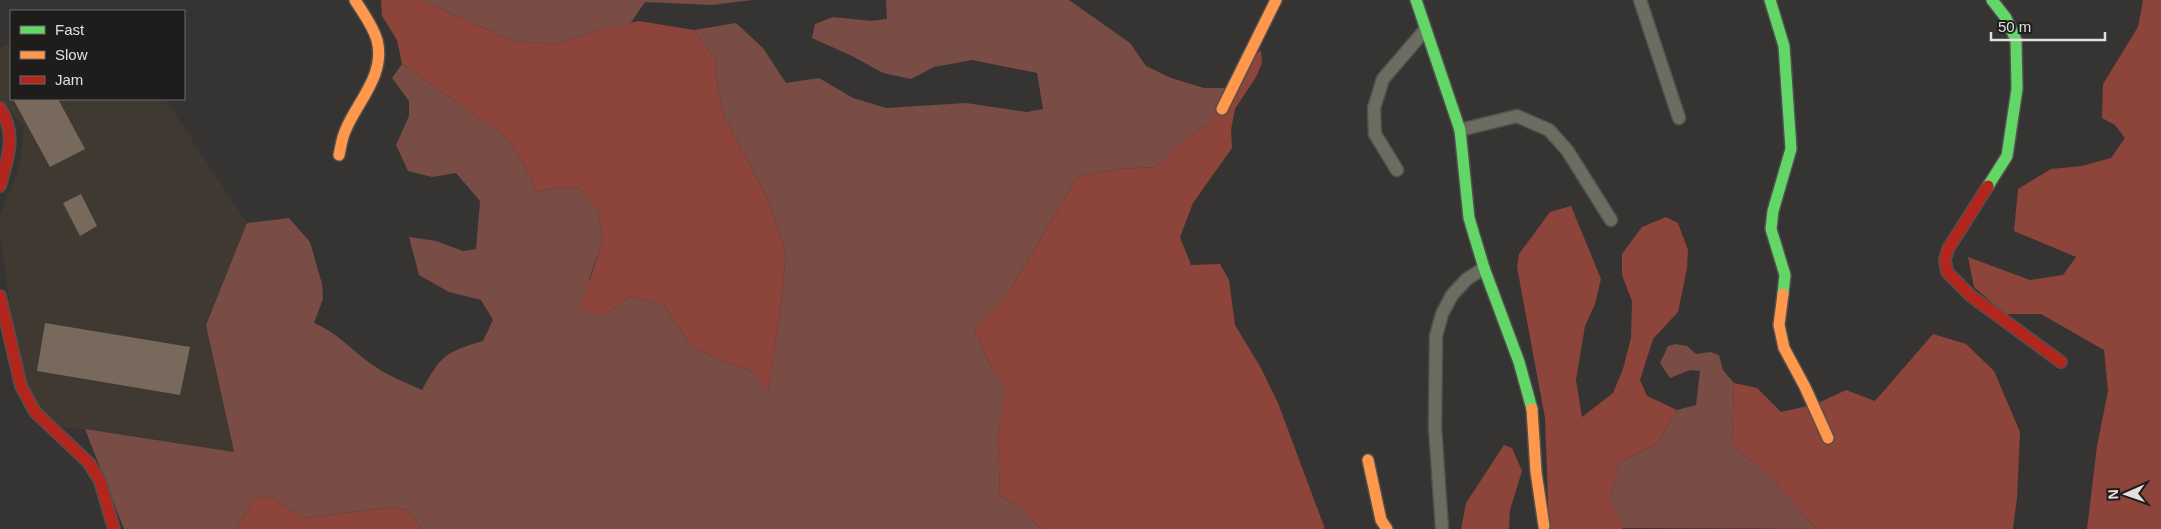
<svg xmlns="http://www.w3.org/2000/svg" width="2161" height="529" viewBox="0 0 2161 529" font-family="Arial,sans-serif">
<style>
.built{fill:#3f3931}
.green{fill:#794c45}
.forest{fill:#8d443a}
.building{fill:#78695d}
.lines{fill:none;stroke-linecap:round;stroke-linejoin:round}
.street-casing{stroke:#51504e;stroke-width:15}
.fast-casing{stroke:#51504e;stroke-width:14}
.slow-casing{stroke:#51504e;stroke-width:14}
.jam-casing{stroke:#51504e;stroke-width:14}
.street{stroke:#6d6c61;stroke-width:12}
.fast{stroke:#63d668;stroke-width:11}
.slow{stroke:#ff974d;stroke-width:11}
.jam{stroke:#b3261e;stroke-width:11}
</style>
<rect width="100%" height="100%" fill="#363432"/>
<path class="built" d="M11,43V99H165L247,223L206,325L234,452L85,429L51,426L28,393L17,353L0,234V215L19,169L24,127L0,98V48Z"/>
<path class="green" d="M421,0H752L712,5L645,2L630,24L599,30L558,44L513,41Z
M886,0H1069L1130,43L1146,66L1171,78L1204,88H1232L1207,125L1185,138L1155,167L1119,169L1077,177L1009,292L974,329L992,369L1006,386L998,439L1000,496L1022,508L1041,529H422L408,511L397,507L303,518L272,497L255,498L236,529H124L85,429L234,452L206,325L247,223L289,218L310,242L322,284L323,299L314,323C339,334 349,348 370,363C386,375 404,382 422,390C441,355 446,352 483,341L493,320L481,300L449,292L419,275L409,237L436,241L463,251L476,249L480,201L456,173L432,177L408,171L396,145L409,116V101L392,78L402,64L506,137L526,168L537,192L561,187L580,189L598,210L603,241L589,279L603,316L631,296L664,305L693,348L753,372L768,390L781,306L786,254L770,203L726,120L718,92L715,59L694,30L736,23L763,48L786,83L819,78L853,98L886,108L966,103L1027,112L1043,109L1037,73L972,60L934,67L911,79L883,73L852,56L812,38L815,24L833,17L871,21L887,19Z
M1675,344L1687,346L1696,354L1710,352L1719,355L1723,370L1734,383L1732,444L1772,479L1817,529L1621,528L1610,497L1620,462L1657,444L1677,410L1696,405L1700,371L1690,370L1670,378L1660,363L1668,346Z"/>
<path class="forest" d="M381,0H421L513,41L558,44L599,30L639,21L694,30L715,59L718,92L726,120L770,203L786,254L781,306L768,391L753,372L693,348L664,305L631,296L603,316L580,308L603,241L598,210L580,189L561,187L537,192L526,168L506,137L402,64L397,40L382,16Z
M2143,0H2161V529H2087L2097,446L2108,391L2104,350L2041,314H2005L1974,287L1968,257L2030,280L2063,275L2076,257L2014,231L2018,189L2051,169L2082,166L2111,158L2125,138L2115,125L2102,118L2103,84L2138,27Z
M1261,50L1262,63L1256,77L1235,109L1231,130L1232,148L1193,203L1180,237L1191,265L1220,264L1229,280L1235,325L1261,368L1278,403L1325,529H1041L1022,508L1000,496L998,439L1005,386L992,369L974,329L1009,292L1077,177L1119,169L1155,167L1185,138L1207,125L1249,60Z
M1571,206L1601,279L1595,304L1585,326L1576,380L1582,417L1613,393L1623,369L1631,338L1632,301L1622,275V254L1642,227L1666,217L1678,223L1688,250L1687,268L1678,312L1653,339L1640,380L1647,396L1677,410L1657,444L1620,462L1610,497L1623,529H1549L1545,418L1517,267L1519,254L1550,212Z
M1933,334L1966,344L1994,371L2020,432L2017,498L2013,529H1817L1772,479L1732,444L1734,383L1757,388L1781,412L1816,404L1846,390L1875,401Z
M1504,445L1512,448L1522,471L1510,510L1509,529H1461L1466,503Z
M272,497L303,518L397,507L408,511L422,529H236L255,498Z"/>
<path class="building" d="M13,99H58L85,149L50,167Z
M81,194L97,226L80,236L63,203Z
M45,323L190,347L180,395L37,371Z"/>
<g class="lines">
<defs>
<path id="street" d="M1640,0L1679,118
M1460,130L1517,116L1549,130L1567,150L1611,220
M1397,170L1375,134L1374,108L1383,79L1425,30
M1442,529L1435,427L1436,336L1442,314L1452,295L1467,279L1484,268"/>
<path id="fast" d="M1416,0L1460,130L1469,218L1484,268L1519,362L1532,409
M1770,0L1784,46L1791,149L1773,211L1771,229L1785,275L1783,294
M1988,186L2007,156L2017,89L2016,40L2006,18L1992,0"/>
<path id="slow" d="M1222,109L1276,0
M339,155C341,146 342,137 346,129C358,101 386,74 377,40C373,26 363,13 355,0
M1783,294L1779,325L1784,348L1805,387L1828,438
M1532,409L1536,472L1544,526
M1368,460L1381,520L1387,529"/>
<path id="jam" d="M0,108C17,134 8,158 0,186
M1988,186L1948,249L1945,260L1947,272L1971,296L2061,362
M0,296L21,386L35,412L89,463L100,481L114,529"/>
</defs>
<use href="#street" class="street-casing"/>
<use href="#fast" class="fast-casing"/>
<use href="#slow" class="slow-casing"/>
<use href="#jam" class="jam-casing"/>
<use href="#street" class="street"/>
<use href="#fast" class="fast"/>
<use href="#slow" class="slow"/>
<use href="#jam" class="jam"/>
</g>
<rect x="10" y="10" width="175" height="90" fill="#1e1d1b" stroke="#6c6b69"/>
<rect x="20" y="26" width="25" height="8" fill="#63d668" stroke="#6c6b69"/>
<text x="55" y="35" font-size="15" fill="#e2e0de">Fast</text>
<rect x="20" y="51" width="25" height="8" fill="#ff974d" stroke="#6c6b69"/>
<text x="55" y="60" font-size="15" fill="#e2e0de">Slow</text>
<rect x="20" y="76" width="25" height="8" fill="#b3261e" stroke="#6c6b69"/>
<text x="55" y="85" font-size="15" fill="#e2e0de">Jam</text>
<g transform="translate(2126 494) rotate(268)" stroke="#1e1d1b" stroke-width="4" paint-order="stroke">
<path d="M0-4L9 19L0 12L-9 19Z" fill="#e2e0de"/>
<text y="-8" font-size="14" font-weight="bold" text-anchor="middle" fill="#e2e0de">N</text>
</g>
<path d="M1991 32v8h114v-8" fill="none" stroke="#e2e0de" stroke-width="2.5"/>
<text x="1998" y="32" font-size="15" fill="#e2e0de" stroke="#1e1d1b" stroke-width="4" paint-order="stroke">50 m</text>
</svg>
